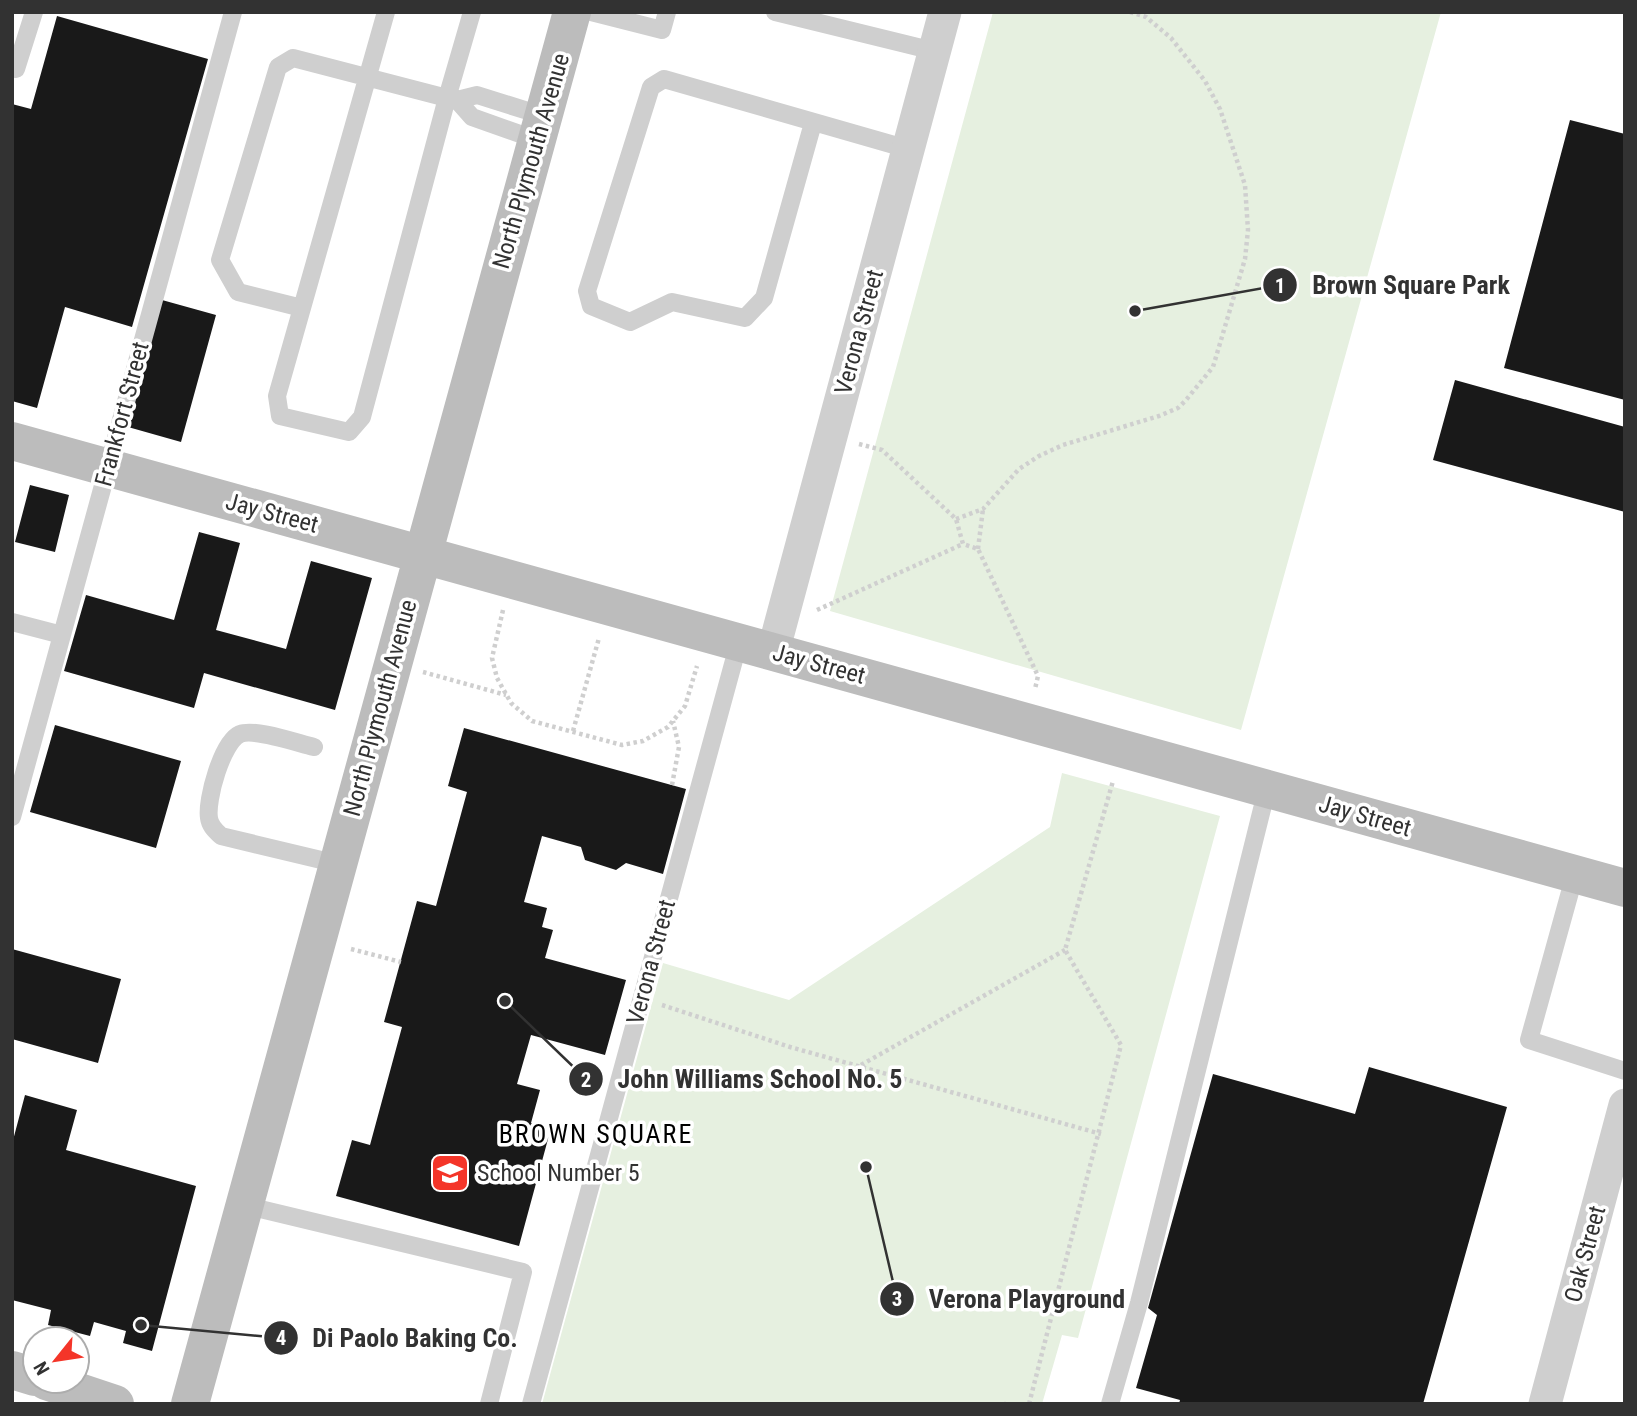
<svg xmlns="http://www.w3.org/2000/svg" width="1637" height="1416" viewBox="0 0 1637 1416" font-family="'Roboto Condensed',sans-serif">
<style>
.green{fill:#e6f0e0}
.building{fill:#191919}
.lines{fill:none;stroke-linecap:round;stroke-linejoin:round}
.path{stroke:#cfcfcf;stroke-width:4.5;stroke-dasharray:3.5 3.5;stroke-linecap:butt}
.lane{stroke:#cfcfcf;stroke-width:18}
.street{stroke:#cfcfcf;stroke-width:33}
.secondary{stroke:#bcbcbc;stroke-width:38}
.labels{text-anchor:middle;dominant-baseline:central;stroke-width:7;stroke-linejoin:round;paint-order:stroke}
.street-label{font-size:24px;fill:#323232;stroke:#fff}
.poi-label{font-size:24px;fill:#323232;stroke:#fff;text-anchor:start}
.neighbourhood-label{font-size:26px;letter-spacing:2px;fill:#000;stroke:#fff}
.leader{fill:none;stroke:#323232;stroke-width:2.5}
.callout-dot{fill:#323232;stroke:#fff;stroke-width:2.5}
.mark-label{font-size:21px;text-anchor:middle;font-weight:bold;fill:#fff}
.callout-label{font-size:26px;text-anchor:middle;font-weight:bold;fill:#323232;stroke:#fff;stroke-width:7;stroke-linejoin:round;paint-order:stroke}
</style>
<rect width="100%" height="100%" fill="#fff"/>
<path class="green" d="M993,12H1441L1241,730L830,611Z
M1062,773L1220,816L1078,1338L1062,1335L1042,1404H542L663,963L789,1000L1050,827Z"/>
<path class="building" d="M57,16L208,59L132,327L65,307L37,408L12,401V104L31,109Z
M1570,120L1625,134V400L1504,368Z
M162,300L216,315L181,442L128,427Z
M1455,380L1625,427V512L1433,460Z
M30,485L69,495L55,552L15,542Z
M199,532L240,543L216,630L286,649L311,561L372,578L335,710L204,673L194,708L64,671L86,595L174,620Z
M55,725L181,761L156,848L30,812Z
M464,728L686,789L663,874L626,863L616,870L585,860L581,847L542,836L524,902L547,908L542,927L553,930L545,958L626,980L605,1055L531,1035L517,1084L540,1090L531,1123L551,1128L519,1246L336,1196L352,1140L370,1145L402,1027L384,1022L417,901L436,906L467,792L448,786Z
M12,949L121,979L98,1063L12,1039Z
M1369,1067L1507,1107L1423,1404H1179L1180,1400L1136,1388L1157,1315L1148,1308L1213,1074L1355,1114Z
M25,1095L77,1110L66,1150L196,1186L152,1351L123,1343L126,1331L94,1322L90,1336L48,1325L51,1310L12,1300V1144Z"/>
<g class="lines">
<path class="path" d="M859,444L882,450L956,519L963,544L978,549L1038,676L1035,689
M956,519L983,509L1019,469L1039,456L1063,445L1159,416L1178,408L1186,400L1213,367L1245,259L1248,230L1245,185L1220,109L1205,81L1171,38L1146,17L1130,12
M978,549L983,509
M503,610L492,658L497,678L511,703L532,721L622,745L643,741L668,727L685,706L697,666
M817,610L963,544
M423,672L506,695
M573,731L599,638
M672,785L679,747L673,721
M351,949L401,962
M662,1005L790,1047L1101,1134
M861,1065L1065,950
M1004,1404H1006
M1029,1404L1121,1045L1065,950L1113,781"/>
<path class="lane" d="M591,12L662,30L667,12
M775,12L934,51
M12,68L16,69L34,12
M457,100L447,98L472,12
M813,123L764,298L745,318L672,302L630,322L591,306L587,291L651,87L664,79L908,149
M537,140L472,117L457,100L477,95L544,116
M302,308L238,292L220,260L278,67L293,58L447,98L362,417L349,432L280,416L277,396L386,12
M12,622L62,635
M314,747C297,743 255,728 240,734C222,742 206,800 209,818C210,826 215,830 221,836L338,864
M12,817L233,12
M1575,874L1529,1040L1625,1071
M244,1205L523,1272L489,1404
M531,1404L739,642
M1110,1404L1139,1303L1267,789"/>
<path class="street" d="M773,652L945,12
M1545,1404L1625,1105"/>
<path class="secondary" d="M12,441L1625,888
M12,1370L35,1377
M46,1381L115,1404
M190,1404L572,12"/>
</g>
<defs>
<symbol id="school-square" viewBox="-11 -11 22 22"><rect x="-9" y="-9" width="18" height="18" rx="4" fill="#f43529" stroke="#fff"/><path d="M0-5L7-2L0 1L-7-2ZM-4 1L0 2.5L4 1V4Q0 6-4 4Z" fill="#fff"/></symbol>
</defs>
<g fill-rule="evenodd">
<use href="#school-square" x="428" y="1151" width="44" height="44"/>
</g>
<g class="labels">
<g class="street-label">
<text transform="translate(531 161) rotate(-74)">North Plymouth Avenue</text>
<text transform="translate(859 332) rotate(-75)">Verona Street</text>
<text transform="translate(122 414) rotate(-75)">Frankfort Street</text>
<text transform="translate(272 513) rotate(15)">Jay Street</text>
<text transform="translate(819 664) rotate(15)">Jay Street</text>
<text transform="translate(380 708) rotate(-75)">North Plymouth Avenue</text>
<text transform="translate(1365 816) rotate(16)">Jay Street</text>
<text transform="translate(651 962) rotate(-75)">Verona Street</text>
<text transform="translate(1585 1254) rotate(-75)">Oak Street</text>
</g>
<g class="poi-label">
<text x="477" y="1173">School Number 5</text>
</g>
<g class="neighbourhood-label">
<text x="596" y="1134">BROWN SQUARE</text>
</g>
</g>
<path class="leader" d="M1135 311L1280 285M505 1001L586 1079M866 1167L897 1299M141 1325L281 1338"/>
<g class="callout-dot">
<circle cx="1135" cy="311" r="7"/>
<circle cx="505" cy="1001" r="7"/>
<circle cx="866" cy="1167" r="7"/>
<circle cx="141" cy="1325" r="7"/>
<circle cx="1280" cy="285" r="18"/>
<circle cx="586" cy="1079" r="18"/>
<circle cx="897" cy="1299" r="18"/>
<circle cx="281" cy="1338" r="18"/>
</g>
<g class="mark-label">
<text x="1280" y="293">1</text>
<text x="586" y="1087">2</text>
<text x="897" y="1306">3</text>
<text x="281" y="1345">4</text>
</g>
<g class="callout-label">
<text x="1411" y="294">Brown Square Park</text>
<text x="760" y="1088">John Williams School No. 5</text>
<text x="1027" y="1308">Verona Playground</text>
<text x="415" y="1347">Di Paolo Baking Co.</text>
</g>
<rect width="1637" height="1416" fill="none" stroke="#323232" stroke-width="28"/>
<g transform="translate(56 1360) rotate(240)"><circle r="33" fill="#ffffff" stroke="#adadad" stroke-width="2"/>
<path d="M0-5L12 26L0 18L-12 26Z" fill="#f43529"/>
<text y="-10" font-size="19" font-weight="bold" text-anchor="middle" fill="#323232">N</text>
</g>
</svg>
